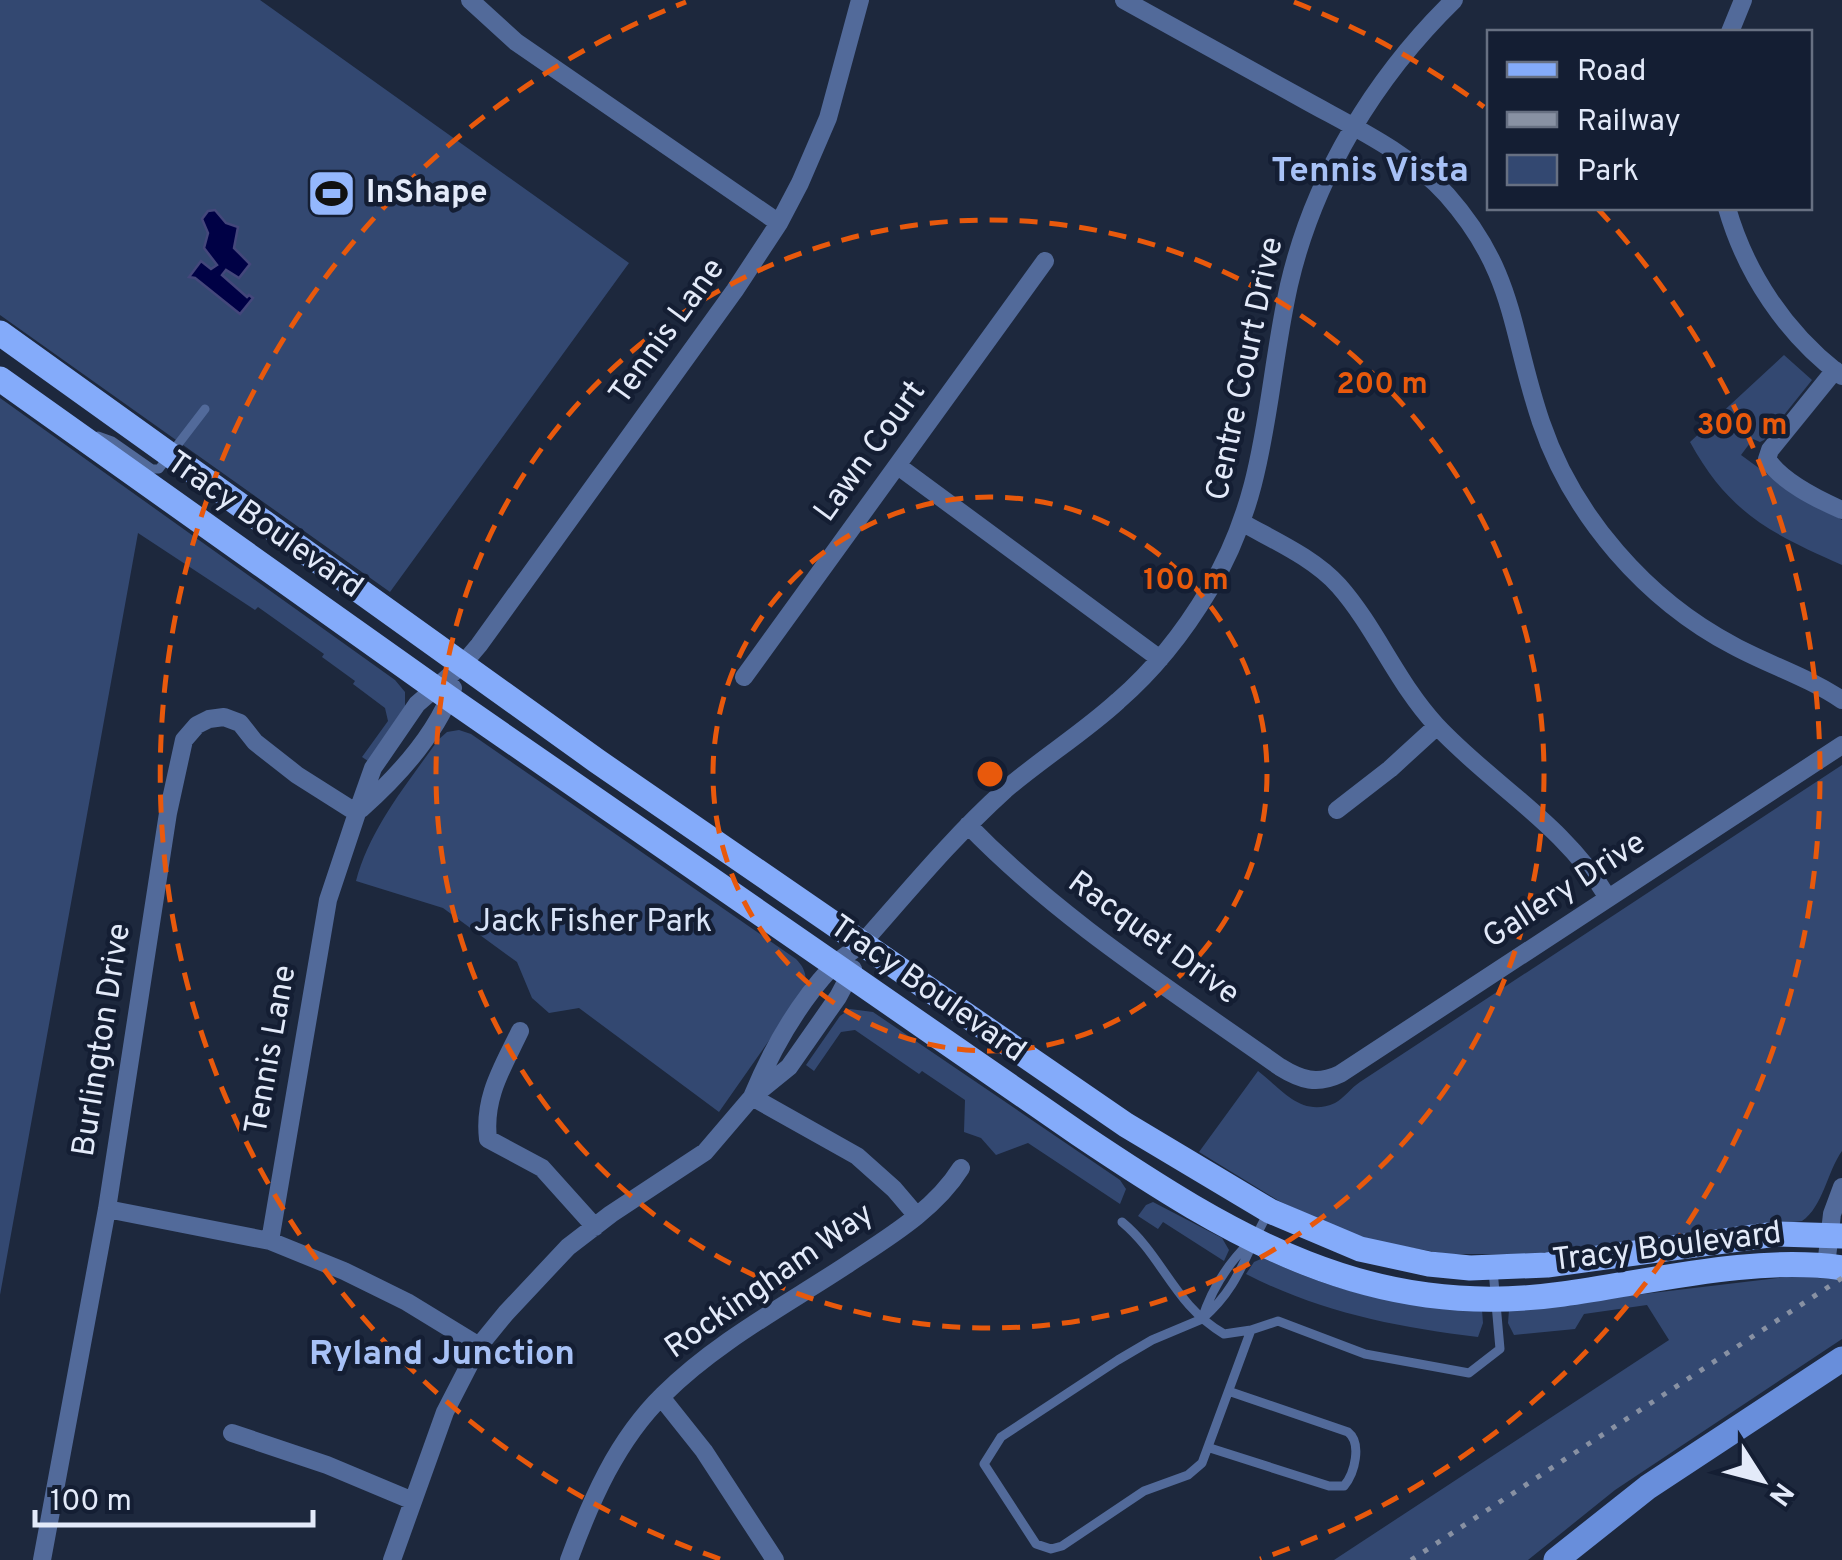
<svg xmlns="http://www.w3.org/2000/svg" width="1842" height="1560" viewBox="0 0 1842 1560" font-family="Overpass,sans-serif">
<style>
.green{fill:#334871}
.water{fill:#000145;stroke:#44477b;stroke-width:2.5}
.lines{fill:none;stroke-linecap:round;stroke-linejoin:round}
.lane{stroke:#526a9a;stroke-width:9}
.street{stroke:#526a9a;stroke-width:18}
.secondary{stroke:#688edb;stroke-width:25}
.primary{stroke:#84abfa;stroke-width:25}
.rail{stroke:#8891a3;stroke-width:5;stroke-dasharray:5 10;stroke-linecap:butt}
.ring{fill:none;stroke:#e8590c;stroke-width:5;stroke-dasharray:18 12}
.labels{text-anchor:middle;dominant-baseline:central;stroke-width:9;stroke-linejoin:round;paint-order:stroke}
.poi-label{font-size:32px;font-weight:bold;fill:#e3eaf9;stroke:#141e33;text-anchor:start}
.street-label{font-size:32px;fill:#e3eaf9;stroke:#141e33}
.park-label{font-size:32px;fill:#d9e4f8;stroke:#141e33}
.neighbourhood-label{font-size:35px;font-weight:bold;fill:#a7c1f6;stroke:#141e33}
.centre{fill:#e8590c;stroke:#141e33;stroke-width:5}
.ring-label{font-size:30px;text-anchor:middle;font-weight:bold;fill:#e8590c;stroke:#141e33;stroke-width:9;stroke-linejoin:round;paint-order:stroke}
</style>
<rect width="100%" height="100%" fill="#1d283d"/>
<path class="green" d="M0,0H260L629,263L390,592L0,315Z
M1784,355L1812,380L1764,440L1760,442L1753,439L1741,455L1778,482L1842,520V565C1770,533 1729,513 1690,442Z
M0,398L395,680L405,692V707L368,761L362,757L388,721L385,708L353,684L355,681L322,657L324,654L258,607L255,610L138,533L0,1295Z
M459,730L471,734L796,959C806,969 808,979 803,992L719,1112L579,1008L549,1013L532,998L517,962L443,908L356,881C370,828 407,784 438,740L447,732Z
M1842,765V1151C1827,1172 1823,1207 1802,1221L1533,1254H1447L1379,1242L1344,1231L1279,1201L1199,1152L1258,1071C1282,1089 1301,1118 1335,1103C1344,1098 1351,1088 1360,1082Z
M850,1009L873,1012L1120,1180L1126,1189L1120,1204L1028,1143L996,1155L981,1138L964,1132L965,1100L922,1071L919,1074L855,1030L841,1032L814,1071L806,1065L840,1016Z
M1153,1202L1222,1238L1229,1250L1224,1261L1163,1222L1158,1229L1138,1216L1146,1205Z
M1263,1258C1334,1292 1404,1308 1482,1310L1483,1323L1478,1337C1395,1327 1320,1312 1246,1274L1254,1262Z
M1794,1276L1842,1280V1339L1615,1490L1528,1560H1334L1669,1340L1647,1305L1584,1314L1575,1329L1514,1335L1508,1323L1509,1310Z"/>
<path class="water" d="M215,210L226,223L238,227L234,248L250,264L239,278L226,270L222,275L247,297L249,295L253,298L240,314L195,278L189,277L201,261L211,269L217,265L204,248L208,233L202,219L208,211Z"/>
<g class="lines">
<path class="lane" d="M98,436L112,441L152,469H159L205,409
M1122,1222C1164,1257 1173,1304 1224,1334L1251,1330L1278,1321L1365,1354L1469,1373L1500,1349L1493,1270
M1251,1241C1227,1264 1212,1288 1202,1319C1240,1286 1244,1256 1267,1215
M1202,1319L1152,1340L1118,1360L1001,1437L984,1464L1036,1544L1051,1549L1062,1546L1144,1491L1188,1475L1202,1463L1251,1330
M1210,1448L1329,1486H1344C1355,1473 1362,1443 1348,1432L1231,1392"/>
<path class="street" d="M470,0L516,42L779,223
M1124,0C1184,33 1243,66 1303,99C1353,127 1408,152 1447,195C1516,273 1510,331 1541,422C1573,516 1646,600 1734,646C1769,665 1808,677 1842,700
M1730,32L1743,0
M1727,208C1746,274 1786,334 1842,376
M1835,370L1770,450L1767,459C1782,482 1817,499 1842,510
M898,466L1160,659
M1243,523C1275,541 1314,558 1339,586C1376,628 1397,683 1436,725C1493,786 1564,824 1608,898
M744,677L1045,261
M361,809C397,777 436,735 453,688
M1337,810L1390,769L1437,726
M968,825C1060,920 1173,991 1280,1067C1301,1080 1317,1085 1340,1074L1842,745
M520,1031C503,1067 483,1097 488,1139L542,1168L595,1227
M752,1097C771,1051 797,1005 831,968C841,957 855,951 866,939C911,888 954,836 1005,790C1041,759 1083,733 1118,701C1155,669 1184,632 1209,590C1269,491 1265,393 1289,285C1314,177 1375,77 1454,0
M752,1097L857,1156L894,1189L917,1216
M107,1209L270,1241L344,1271L407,1302L479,1346
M270,1241L328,900L357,813L373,768L417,704L462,665L479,645L735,290L779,223L800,183L828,118L860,0
M1826,1266L1832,1214L1842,1187
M661,1397L704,1451L775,1560
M232,1433L327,1465L413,1501
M42,1560L107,1209L168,813L184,740L197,725L209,719L224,717L240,723L255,742L297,775L357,813
M392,1560L445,1412L479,1346L506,1313L568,1247L611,1214L705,1152L752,1097L789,1067L838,997L853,969
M569,1560C591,1500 617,1440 663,1395C715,1343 784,1306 845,1266C887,1238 934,1211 961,1168"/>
<path class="secondary" d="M1556,1560L1648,1487L1842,1359"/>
<path class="primary" d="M0,333L597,761L1126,1125L1270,1211L1360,1249L1429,1264L1470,1268L1547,1265L1776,1234L1842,1236
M0,379L449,698L1079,1134C1234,1238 1369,1321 1563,1294C1650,1282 1756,1255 1842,1268"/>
<path class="rail" d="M1411,1560L1842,1278"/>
</g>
<g class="ring">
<circle cx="990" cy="774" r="277"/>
<circle cx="990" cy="774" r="554"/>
<path d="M720 1559A830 830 0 0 1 686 2M1294 2A830 830 0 0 1 1484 107M1597 208A830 830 0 0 1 1260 1559"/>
</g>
<defs>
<symbol id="stadium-square" viewBox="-11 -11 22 22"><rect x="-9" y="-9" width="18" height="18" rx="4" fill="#94b7fd" stroke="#141e33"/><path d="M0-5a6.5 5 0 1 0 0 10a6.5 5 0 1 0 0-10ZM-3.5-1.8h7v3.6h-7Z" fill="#111"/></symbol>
</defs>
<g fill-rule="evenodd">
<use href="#stadium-square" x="304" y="166" width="55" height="55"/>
</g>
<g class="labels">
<g class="poi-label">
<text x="366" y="194">InShape</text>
</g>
<g class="street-label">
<text transform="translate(668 332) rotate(-54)">Tennis Lane</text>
<text transform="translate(1246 369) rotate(-78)">Centre Court Drive</text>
<text transform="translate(871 452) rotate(-54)">Lawn Court</text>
<text transform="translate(264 526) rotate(35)">Tracy Boulevard</text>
<text transform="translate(1565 891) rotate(-33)">Gallery Drive</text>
<text transform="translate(1153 939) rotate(36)">Racquet Drive</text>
<text transform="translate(927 990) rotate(35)">Tracy Boulevard</text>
<text transform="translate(103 1040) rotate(-81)">Burlington Drive</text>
<text transform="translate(272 1050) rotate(-80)">Tennis Lane</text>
<text transform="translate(1667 1248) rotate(-7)">Tracy Boulevard</text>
<text transform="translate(770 1282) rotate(-35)">Rockingham Way</text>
</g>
<g class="park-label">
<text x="593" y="923">Jack Fisher Park</text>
</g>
<g class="neighbourhood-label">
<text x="1370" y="172">Tennis Vista</text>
<text x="442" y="1355">Ryland Junction</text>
</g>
</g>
<circle cx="990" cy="774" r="15" class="centre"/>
<g class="ring-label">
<text x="1382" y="393">200 m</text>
<text x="1742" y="434">300 m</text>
<text x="1186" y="589">100 m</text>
</g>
<rect x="1487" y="30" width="325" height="180" fill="#141e33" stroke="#677082" stroke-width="2.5"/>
<rect x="1507" y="62" width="50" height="15" fill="#84abfa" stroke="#677082" stroke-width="2.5"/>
<text x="1577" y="80" font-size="30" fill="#e3eaf9">Road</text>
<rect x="1507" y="112" width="50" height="15" fill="#8891a3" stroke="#677082" stroke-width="2.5"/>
<text x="1577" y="130" font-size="30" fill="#e3eaf9">Railway</text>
<rect x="1507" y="155" width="50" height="30" fill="#334871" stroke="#677082" stroke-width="2.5"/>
<text x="1577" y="180" font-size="30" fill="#e3eaf9">Park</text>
<g transform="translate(1762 1480) rotate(126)" stroke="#141e33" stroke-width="8" paint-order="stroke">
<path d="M0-8L18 38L0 25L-18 38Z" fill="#e3eaf9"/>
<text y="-15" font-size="28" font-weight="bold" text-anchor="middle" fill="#e3eaf9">N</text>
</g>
<path d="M35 1510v15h278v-15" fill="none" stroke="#e3eaf9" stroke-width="5"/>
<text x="50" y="1510" font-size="30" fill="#e3eaf9" stroke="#141e33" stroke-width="8" paint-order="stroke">100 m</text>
</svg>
